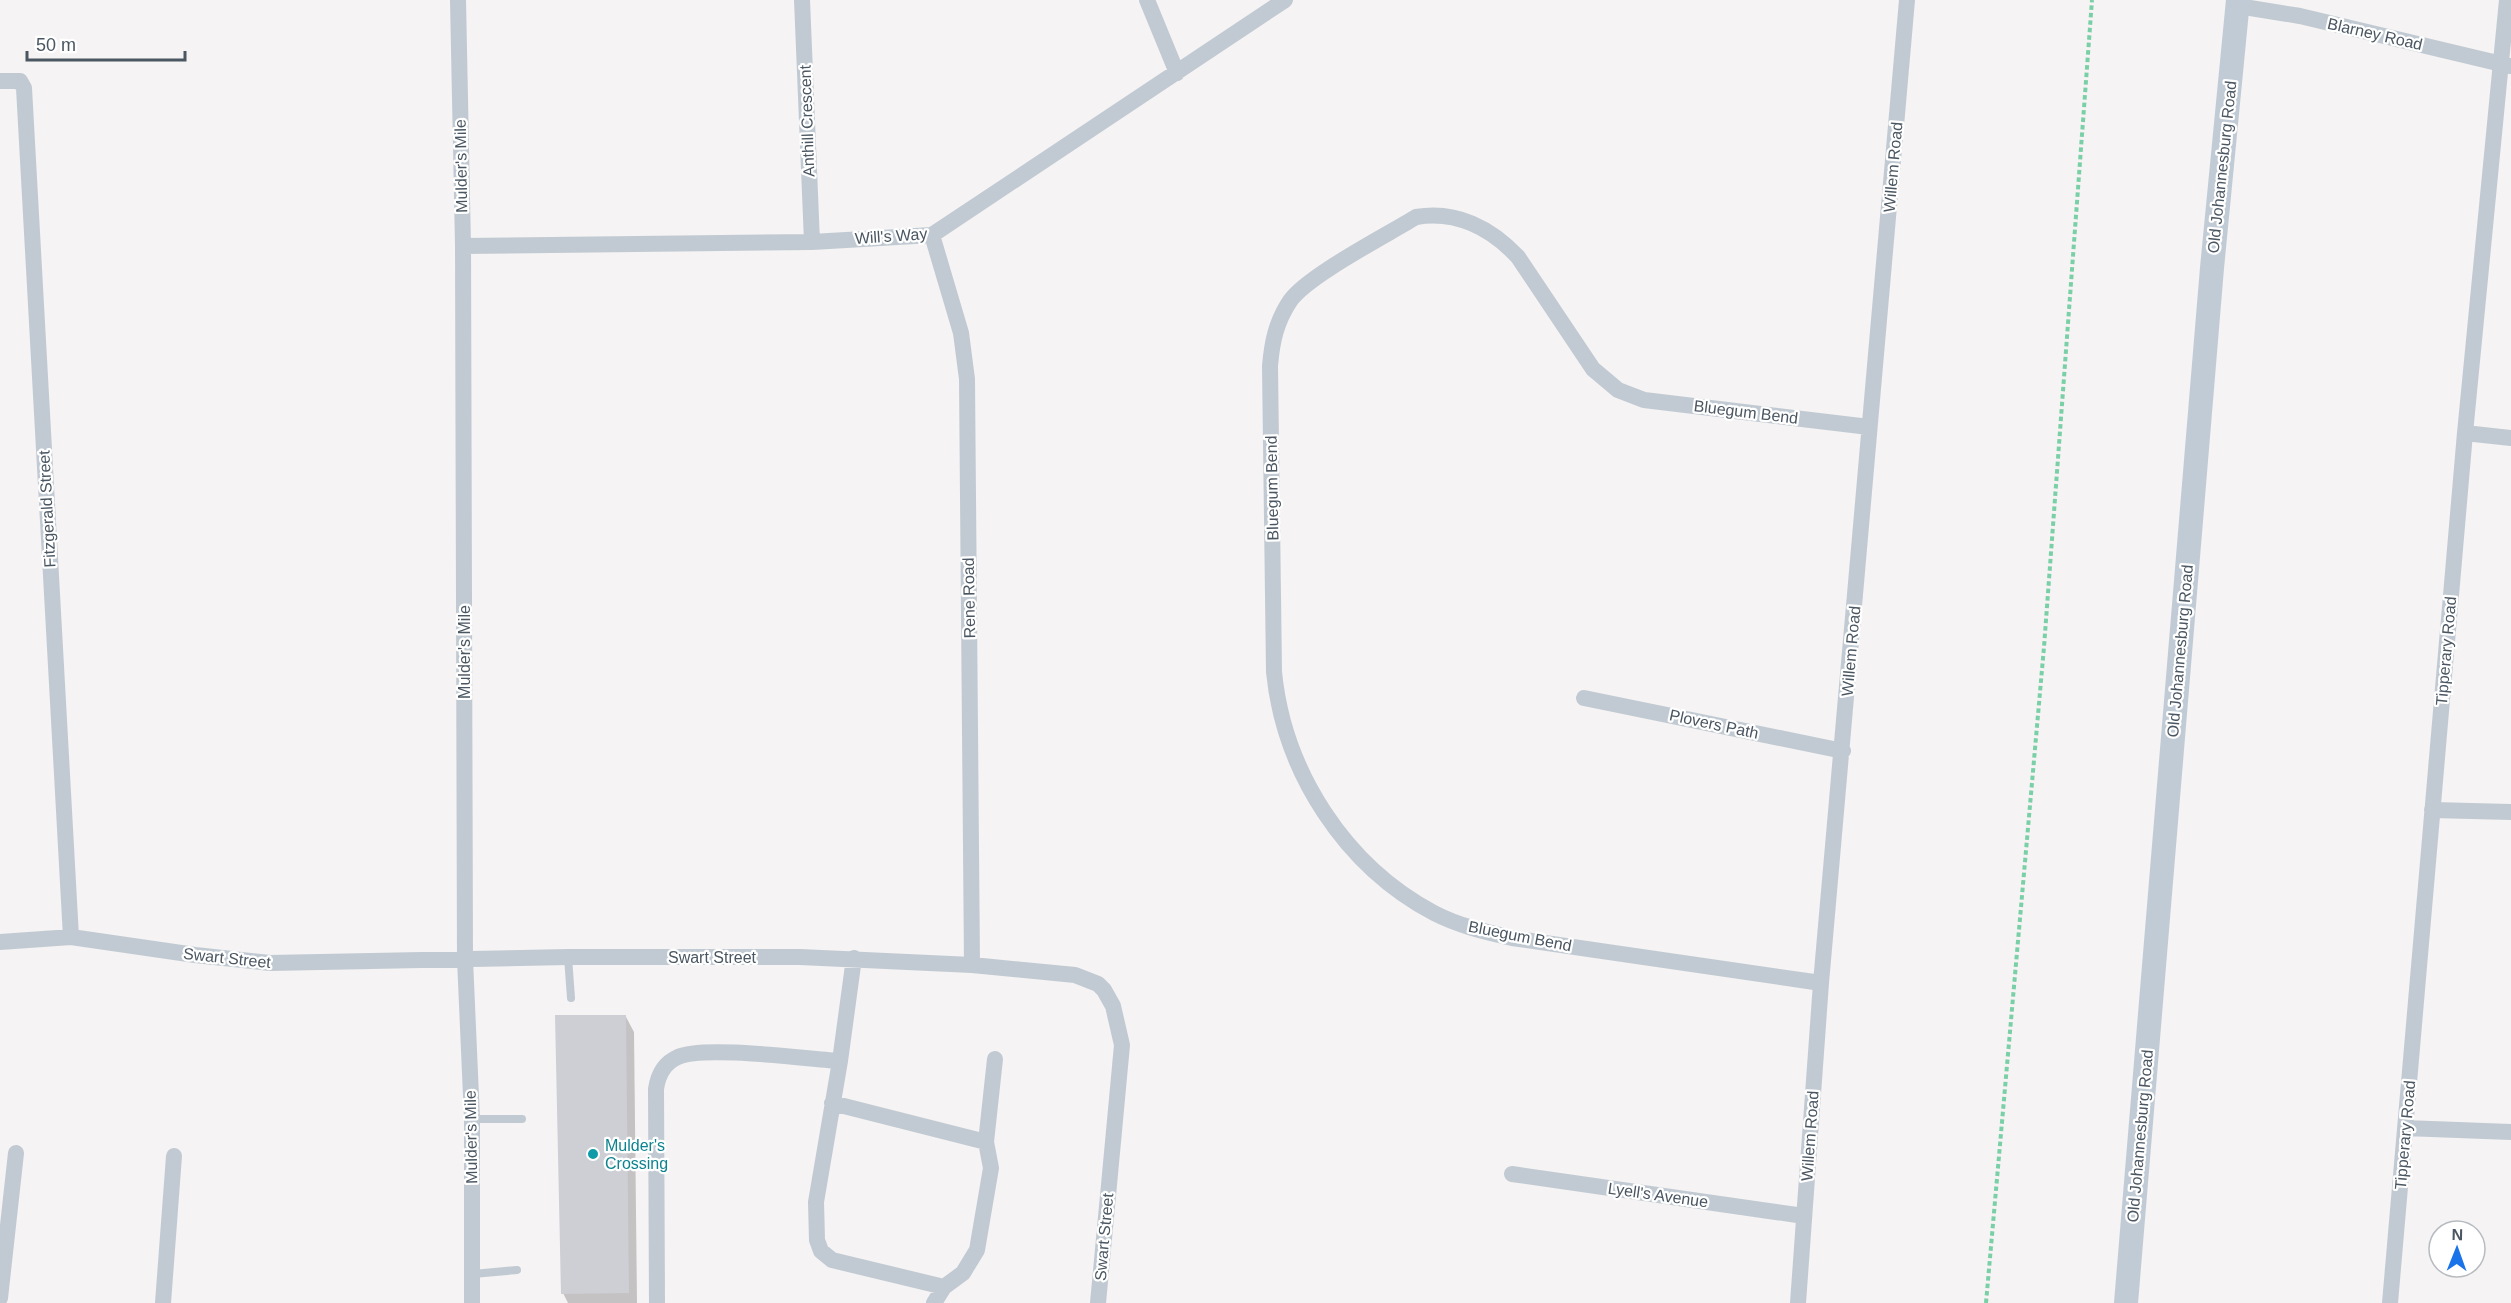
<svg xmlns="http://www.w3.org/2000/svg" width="2511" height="1303" viewBox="0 0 2511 1303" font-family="Arial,sans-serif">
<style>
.shadow{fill:#0003}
.building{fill:#cdcfd5}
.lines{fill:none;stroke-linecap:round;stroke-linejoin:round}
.path{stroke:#7ad0a6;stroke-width:4;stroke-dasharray:4.5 3;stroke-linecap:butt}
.lane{stroke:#c1cad2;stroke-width:8}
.street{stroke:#c1cad2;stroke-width:16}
.secondary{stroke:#c1cbd6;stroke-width:24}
.culture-dot{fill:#0f9aa8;stroke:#fff;stroke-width:2}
.labels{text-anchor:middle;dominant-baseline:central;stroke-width:4.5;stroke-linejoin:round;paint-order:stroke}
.street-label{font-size:16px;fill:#4a5661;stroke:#fff}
.culture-label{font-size:16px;fill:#0d838f;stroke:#fff;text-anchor:start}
</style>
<rect width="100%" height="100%" fill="#f5f3f3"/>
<path class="shadow" d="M626,1017L634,1032L637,1303H568L563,1293Z"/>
<path class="building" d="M555,1015H626L629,1293L561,1294Z"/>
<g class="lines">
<path class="path" d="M1986,1303L2044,647L2092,0"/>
<path class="lane" d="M568,957L571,998
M472,1119H522
M473,1274L517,1270"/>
<path class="street" d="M458,0L463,246L465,959L472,1119V1303
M802,0L812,242
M1147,0L1177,73
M2238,6L2300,16L2510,66
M0,81H20L24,88L71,937
M932,235L961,333L967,379L972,965
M463,246L812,242L932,235L1285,0
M2465,433L2511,438
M1584,698L1843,751
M2432,810L2511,812
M0,942L71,937L195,955L270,963L568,957H800L972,965L1075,975L1098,984L1104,990L1113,1006L1122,1045L1098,1303
M854,958L840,1061L816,1202L817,1240L821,1251L832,1260L944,1287
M1821,983L1512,938C1486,932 1459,926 1434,913C1345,866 1284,772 1274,672L1270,366C1272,342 1276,322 1290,301C1307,276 1387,235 1416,217C1456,210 1491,228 1518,257L1593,369L1618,390L1644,400L1869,427
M832,1103L986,1142L991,1168L977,1250L963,1273L944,1287L934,1303
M2405,1128L2511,1132
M986,1142L995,1059
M1512,1174L1804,1216
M0,1298L16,1153
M163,1303L174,1156
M657,1303L656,1089C658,1075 664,1063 678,1057C703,1045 808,1059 840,1061
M1798,1303L1821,983L1907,0
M2390,1303L2465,433L2507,0"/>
<path class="secondary" d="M2126,1303L2212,268L2238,0"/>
</g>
<circle class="culture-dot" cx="593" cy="1154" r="6"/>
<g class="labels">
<g class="street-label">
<text transform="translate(2375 34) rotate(13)">Blarney Road</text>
<text transform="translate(807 121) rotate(-92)">Anthill Crescent</text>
<text transform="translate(461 166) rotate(-91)">Mulder's Mile</text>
<text transform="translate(1893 167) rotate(-85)">Willem Road</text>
<text transform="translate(2222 167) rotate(-84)">Old Johannesburg Road</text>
<text transform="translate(891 236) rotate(-4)">Will's Way</text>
<text transform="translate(1746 412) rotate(7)">Bluegum Bend</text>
<text transform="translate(1272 488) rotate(-91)">Bluegum Bend</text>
<text transform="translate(47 509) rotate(-93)">Fitzgerald Street</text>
<text transform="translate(969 598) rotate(-91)">Rene Road</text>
<text transform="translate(1851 651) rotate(-85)">Willem Road</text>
<text transform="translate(2180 651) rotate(-85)">Old Johannesburg Road</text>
<text transform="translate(2446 651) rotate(-85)">Tipperary Road</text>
<text transform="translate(464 652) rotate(-90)">Mulder's Mile</text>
<text transform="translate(1714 724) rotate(12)">Plovers Path</text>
<text transform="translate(1520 936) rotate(11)">Bluegum Bend</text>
<text x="712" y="957">Swart Street</text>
<text transform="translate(227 958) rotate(6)">Swart Street</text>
<text transform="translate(2405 1135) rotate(-85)">Tipperary Road</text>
<text transform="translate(1810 1136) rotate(-86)">Willem Road</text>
<text transform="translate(2140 1136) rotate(-85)">Old Johannesburg Road</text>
<text transform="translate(471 1137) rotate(-91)">Mulder's Mile</text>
<text transform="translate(1658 1195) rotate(8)">Lyell's Avenue</text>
<text transform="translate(1104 1237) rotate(-85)">Swart Street</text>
</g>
<g class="culture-label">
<text x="605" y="1145">Mulder's<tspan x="605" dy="18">Crossing</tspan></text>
</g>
</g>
<g transform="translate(2457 1249) rotate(1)"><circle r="28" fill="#ffffff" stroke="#b7bbc0" stroke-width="1.5"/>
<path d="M0-4.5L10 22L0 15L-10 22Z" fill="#1a73e8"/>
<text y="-9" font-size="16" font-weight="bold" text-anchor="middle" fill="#4a5661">N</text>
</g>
<path d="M27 51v9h158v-9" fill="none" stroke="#4a5661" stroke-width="3"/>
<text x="36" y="51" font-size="18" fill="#4a5661" stroke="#ffffff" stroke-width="4.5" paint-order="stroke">50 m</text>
</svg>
